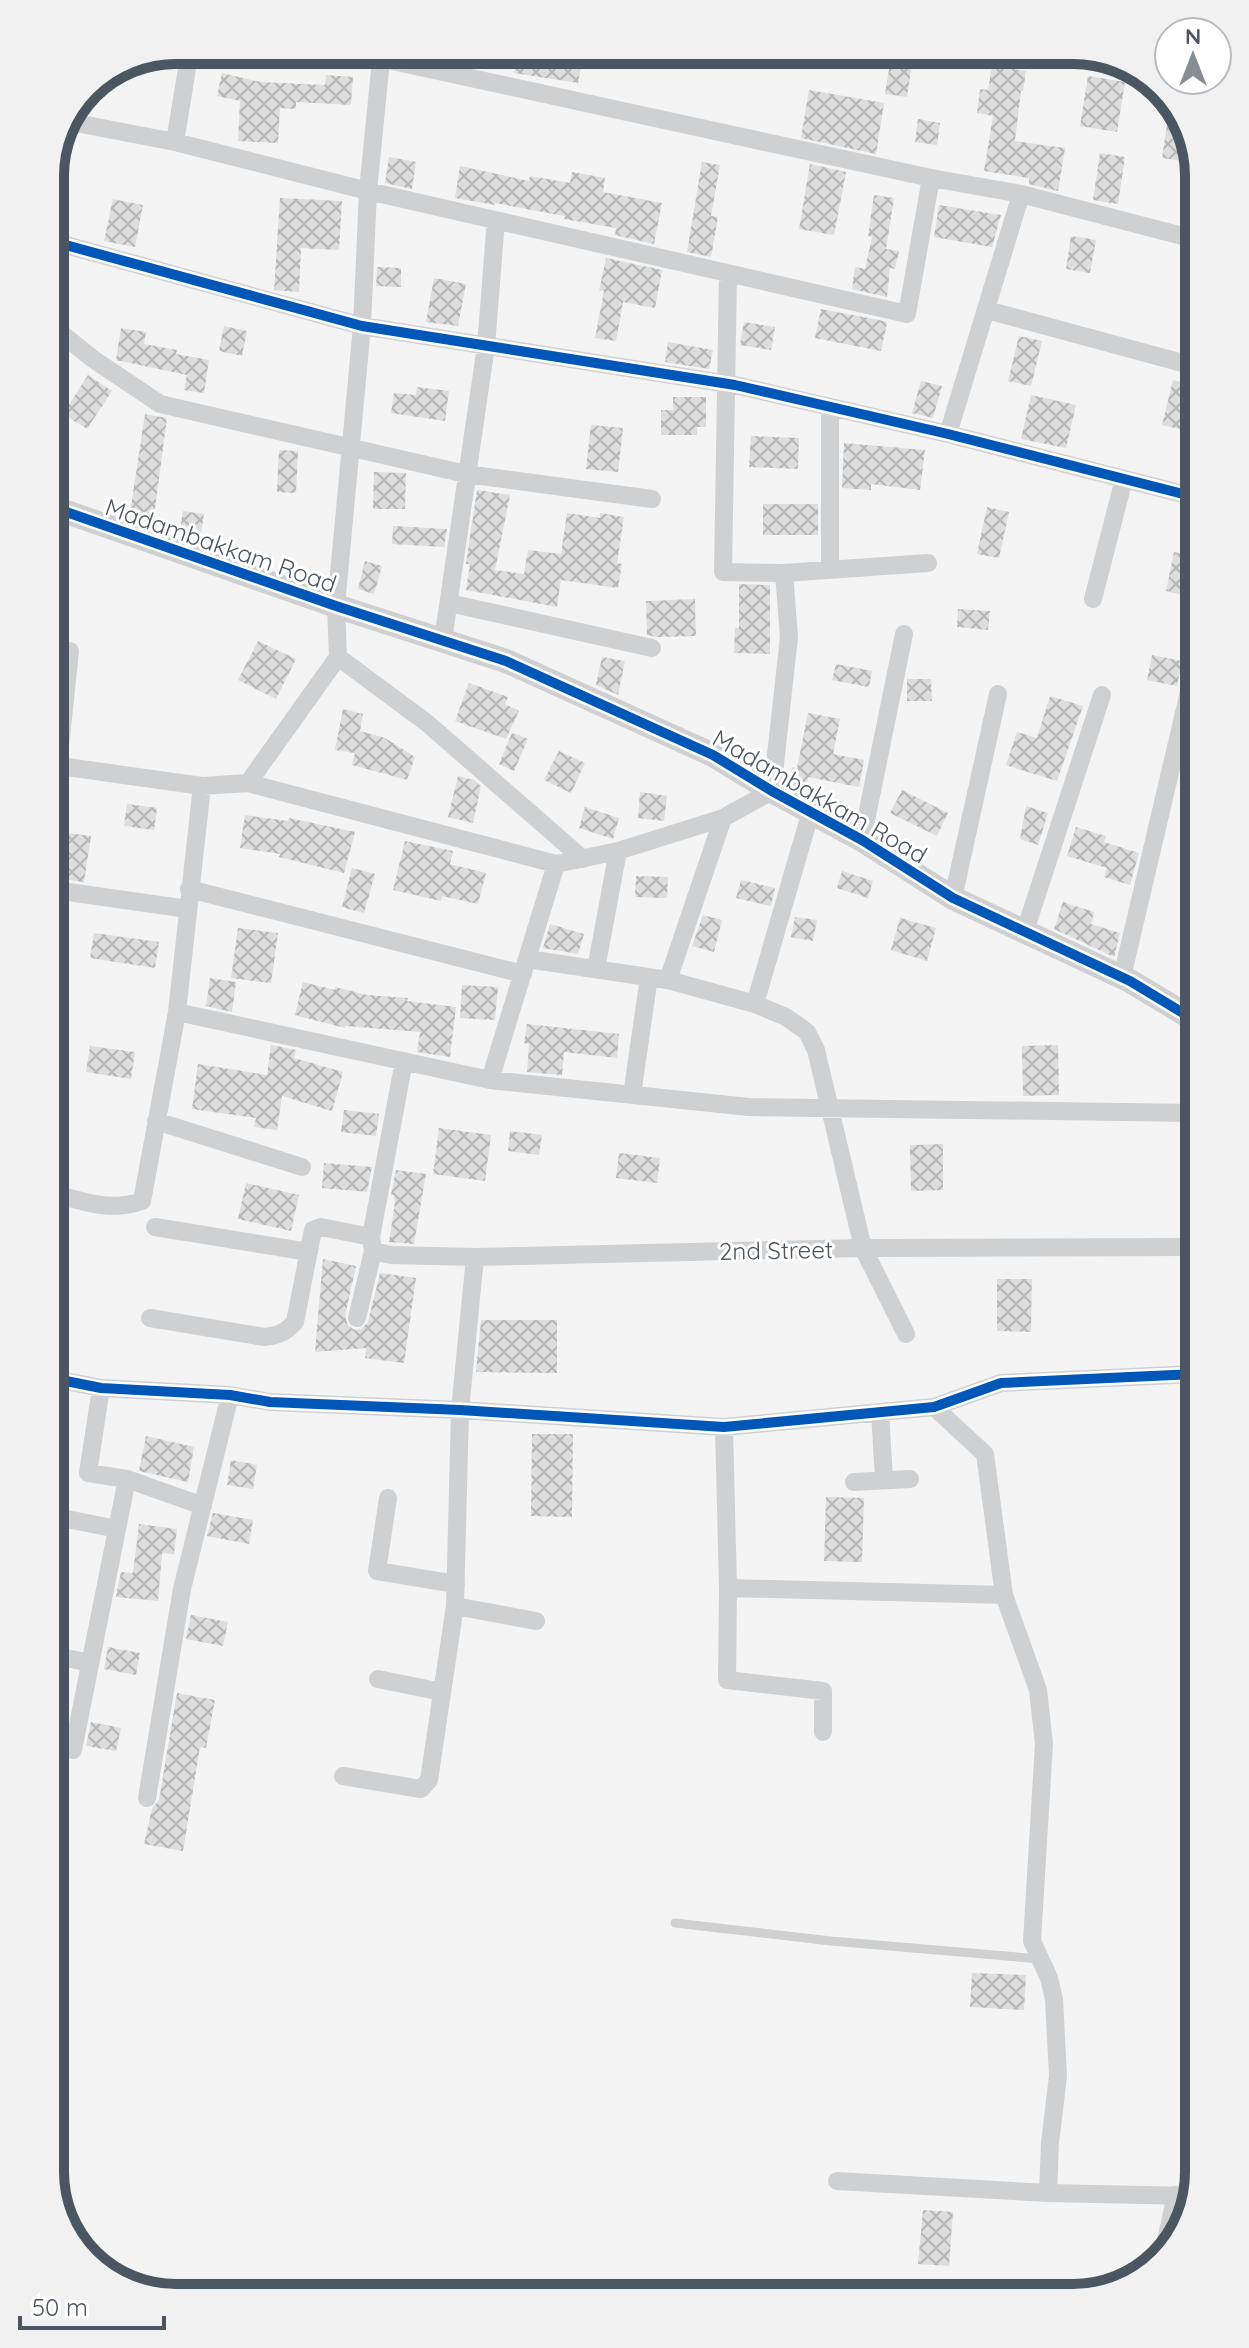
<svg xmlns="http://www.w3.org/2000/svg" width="1249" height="2348" viewBox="0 0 1249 2348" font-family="Quicksand,sans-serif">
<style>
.building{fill:url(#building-cross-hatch)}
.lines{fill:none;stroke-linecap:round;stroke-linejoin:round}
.service{stroke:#ced0d2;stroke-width:9}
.minor{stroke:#ced0d2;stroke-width:18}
.tertiary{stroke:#ced0d2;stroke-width:24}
.cycleway-casing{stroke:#fff;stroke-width:15}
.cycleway{stroke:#0057b8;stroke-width:10}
.labels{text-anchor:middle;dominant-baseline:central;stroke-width:6;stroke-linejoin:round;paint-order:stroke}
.street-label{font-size:24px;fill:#4a5661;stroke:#fff}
.rim{fill:none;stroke:#4a5661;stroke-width:10}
</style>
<defs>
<pattern id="building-cross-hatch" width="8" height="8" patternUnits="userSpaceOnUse" patternTransform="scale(2)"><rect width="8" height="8" fill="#ddddde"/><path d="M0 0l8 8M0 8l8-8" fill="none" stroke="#b5b6b7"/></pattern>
</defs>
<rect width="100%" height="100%" fill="#f4f4f4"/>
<path class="building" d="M518,50H584L578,83L514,73Z
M892,50H914L907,97L885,94Z
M992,66L1026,71L1023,91H1021L1015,141L1065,148L1058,191L1029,184V178L984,171L993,116L977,113L980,89L988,90Z
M222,73L260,82L325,85L326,75L353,77L351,105L296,102V109L280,108L278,143L238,141L240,101L217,96Z
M1088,76L1125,82L1117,132L1080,126Z
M809,90L884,103L876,154L801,138Z
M1170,105L1189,127V162L1162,158Z
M918,119L940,123L937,145L915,142Z
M1100,153L1125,157L1118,204L1093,200Z
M389,157L416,162L412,189L385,183Z
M702,162L720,165L711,216L718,217L711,257L687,252Z
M810,164L846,172L834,235L799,229Z
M460,166L529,181L530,176L570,183L572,172L605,178L603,192L662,203L654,244L615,235L616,228L564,219V216L495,203V205L455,198Z
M874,195L894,198L886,249L899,251L895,269L890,268L887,297L852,289L855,267L865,269L872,237L868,236Z
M280,198L342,201L339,250L301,248L299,292L274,290Z
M113,199L143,205L135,247L104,241Z
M939,205L1001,215L992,247L934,237Z
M1071,236L1096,240L1090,273L1066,269Z
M606,258L662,270L655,308L623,302L616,341L595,338L604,291H599Z
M377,267L401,268V287L376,286Z
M434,278L466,284L458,326L426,322Z
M821,309L884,321L887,323L881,351L815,338Z
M744,322L775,327L771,350L740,345Z
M224,326L247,331L242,356L219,351Z
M121,328L146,332L144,344L177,350L176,354L209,360L204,393L184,390L187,375L116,360Z
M1019,336L1042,341L1031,386L1008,381Z
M668,342L713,350L709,369L665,362Z
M88,375L112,391L87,429L63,414Z
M1173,380L1190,384L1191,432L1162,425Z
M921,381L942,386L933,418L912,413Z
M417,387L449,391L445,421L391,413L394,393L416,395Z
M1031,395L1076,405L1066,448L1021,439Z
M673,397H706V427H697V435H661V410H673Z
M145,414L167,418L154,516L130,513Z
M591,425L623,428L618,472L586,469Z
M751,436L799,438L798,469L749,467Z
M844,443L925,450L920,490L871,484V490L842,488Z
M279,450L298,451L296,493L277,492Z
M374,472L406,473L405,509H373Z
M477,490L510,495L495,570L524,574L528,550L561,554L567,513L600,518V513L624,517L617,563L622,564L618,588L561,580L557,607L466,590L470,564H466Z
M763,504H818V535H763Z
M987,507L1009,512L999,558L977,554Z
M183,511L204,514L201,533L180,530Z
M393,526L447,529L444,547L392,544Z
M1174,552L1191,556V597L1166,591Z
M365,561L382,566L374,594L358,589Z
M739,584L770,585V654L734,653L735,628H739Z
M695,599L696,636L657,637L647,635L646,601Z
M958,609L990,611L988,630L957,627Z
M258,641L296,659L276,699L238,680Z
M1152,655L1182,661L1177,686L1147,680Z
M602,657L625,661L618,695L596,685Z
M836,664L872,671L869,687L832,680Z
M907,679H931L932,701H907Z
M469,683L508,697L505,704L519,711L506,739L455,721Z
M1050,696L1083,706L1057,781L1006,765L1017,732L1037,738Z
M343,709L363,714L360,731L385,738L415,757L407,780L352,765L355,753L335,750Z
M808,713L840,719L833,754L864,760L859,787L808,777L805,792L789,783L792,767L797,768Z
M512,733L528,739L514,771L499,764Z
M559,751L585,763L571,793L544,780Z
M458,776L474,780L481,786L473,823L448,817Z
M902,790L948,813L937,836L890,813Z
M640,792L667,796L664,821L638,818Z
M127,804L157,808L154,830L124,826Z
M1026,806L1048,813L1038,845L1020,839Z
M585,807L619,818L613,839L579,828Z
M245,815L288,821L289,818L355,832L344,873L279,857L280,854L240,848Z
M1076,827L1106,836L1104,842L1139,853L1130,885L1104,877L1107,868L1067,856Z
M53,831L91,836L84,882L54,878Z
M405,841L453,851L450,864L486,873L478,904L442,896L441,901L393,890Z
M352,868L375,874L364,913L342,907Z
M842,871L873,881L868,898L837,888Z
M636,876L668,877L667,898L635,897Z
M741,880L775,888L771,906L736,898Z
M1063,902L1094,912L1091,924L1120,933L1114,957L1054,929Z
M703,915L722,920L714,952L692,946Z
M795,917L817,920L813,941L791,937Z
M900,918L936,928L927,961L891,950Z
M550,924L584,934L578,954L543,948Z
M238,928L278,933L271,983L231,978Z
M94,933L159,942L155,968L90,958Z
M210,978L236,982L232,1012L206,1006Z
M303,982L335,990V987L367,995L408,998L407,1001L456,1007L450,1057L417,1052L420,1032L346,1026L345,1028L295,1015Z
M462,985L498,987L495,1020L460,1018Z
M527,1024L619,1034L617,1058L564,1052L562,1075L527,1072L529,1044L524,1043Z
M271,1045L296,1050L294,1058L343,1072L332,1111L282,1096L277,1130L254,1127L256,1118L192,1109L198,1064L267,1075Z
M1058,1045L1059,1095L1023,1096L1022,1046Z
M90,1046L135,1052L131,1079L86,1072Z
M344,1110L379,1114L376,1136L341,1132Z
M439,1128L491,1135L485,1181L433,1174Z
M510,1131L542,1135L539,1155L508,1151Z
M943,1144V1190L911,1191L910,1145Z
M619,1153L660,1158L657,1183L616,1178Z
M324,1163L372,1167L367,1192L322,1188Z
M396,1170L426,1174L414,1244L389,1242L395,1202L394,1195H391Z
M246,1183L299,1195L291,1231L238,1219Z
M323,1259L356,1266L345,1316L348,1326L355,1330L361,1329L368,1322L380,1273L416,1278L404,1363L365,1358L366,1348L315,1352Z
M997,1279H1032L1031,1332L997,1331Z
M481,1320H557V1373L476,1372Z
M532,1434H573L572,1517L531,1516Z
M146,1436L194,1447L188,1482L139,1471Z
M231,1460L257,1465L253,1489L227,1485Z
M826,1497L864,1498L862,1562L824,1561Z
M213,1513L253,1520L249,1544L207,1536Z
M139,1524L177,1529L174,1554L162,1553L158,1601L116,1597L121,1572L133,1573Z
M191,1615L228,1622L223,1646L186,1639Z
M108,1647L140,1653L136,1675L104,1669Z
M177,1693L215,1700L206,1748L200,1747L183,1851L144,1844L152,1809L159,1800Z
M91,1722L121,1728L116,1751L86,1746Z
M1197,1810V1854L1184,1855L1183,1811Z
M972,1973L1026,1975L1024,2010L970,2007Z
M923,2210L953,2212L949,2266L918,2264Z"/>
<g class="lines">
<path class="service" d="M675,1923L831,1941L1040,1959"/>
<path class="minor" d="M342,50L931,178L1021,194L1190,238
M71,122L175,142L368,191L907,314L931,178
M175,142L190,50
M51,241L362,326L735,385L948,434L1191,496
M728,273L723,572L784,573L928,563
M987,310L1190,365
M51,325L93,359L160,404L466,474L652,499
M830,407V570
M948,434L1021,194
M1093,599L1124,479
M449,603L652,648
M443,640L486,346L496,220
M338,657L427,723L583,859
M53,765L202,786L248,783L338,657L336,606L362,326L368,191L382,50
M58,766L70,651
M248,783L556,864
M811,811L755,1004L786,1017L807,1032L816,1050L863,1248L906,1334
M862,840L904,634
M189,889L523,974
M54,890L188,909
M953,898L998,694
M1025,931L1102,695
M527,959L668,980L755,1004
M596,969L618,851
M1122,977L1192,679
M668,980L723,818
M177,1012L490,1080L749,1107L1194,1113
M404,1061L371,1237L373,1251L391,1255L475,1257L863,1248L1195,1247
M490,1080L556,864L618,851L723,818L772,791L789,637L784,573
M632,1095L649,977
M156,1121L302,1167
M55,1194C85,1202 111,1212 142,1201L177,1012L202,786
M155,1227L309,1252
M150,1318L264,1337C278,1336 286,1332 295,1322L313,1230L321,1227L371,1237
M357,1318L373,1251
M56,1379L101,1388L230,1395L270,1402L460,1410L724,1427L934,1407L1001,1383L1195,1374
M101,1388L88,1473L127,1479L203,1506
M934,1407L985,1454L1004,1595L1038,1690L1044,1744L1032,1941L1049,1978L1054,1999L1058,2076L1050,2143L1048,2193L1192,2196
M880,1412L884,1480
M724,1427L728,1588L727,1680L823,1691V1732
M854,1482L910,1479
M388,1498L377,1571L456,1584
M57,1517L117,1529
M728,1588L1004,1595
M455,1606L536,1621
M57,1656L90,1663
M378,1679L442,1692
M73,1750L127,1479
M343,1776L421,1789L429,1780L455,1606L460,1410L475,1257
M147,1798L182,1589L230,1395
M837,2181L1048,2193
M1163,2254L1176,2195"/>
<path class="tertiary" d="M52,507L336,606L506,661L713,755L772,791L862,840L953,898L1130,981L1193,1019"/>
<defs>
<path id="cycleway" d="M51,241L362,326L735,385L948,434L1191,496
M52,507L336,606L506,661L713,755L772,791L862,840L953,898L1130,981L1193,1019
M56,1379L101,1388L230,1395L270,1402L460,1410L724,1427L934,1407L1001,1383L1195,1374"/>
</defs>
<use href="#cycleway" class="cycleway-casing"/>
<use href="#cycleway" class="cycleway"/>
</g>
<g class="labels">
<g class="street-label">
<text transform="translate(221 545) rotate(19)">Madambakkam Road</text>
<text transform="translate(820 796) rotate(30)">Madambakkam Road</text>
<text transform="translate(776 1250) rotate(-1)">2nd Street</text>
</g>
</g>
<path d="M0 0H1249V2348H0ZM176 64H1073A112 112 0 0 1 1185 176V2172A112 112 0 0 1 1073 2284H176A112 112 0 0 1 64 2172V176A112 112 0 0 1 176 64Z" fill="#f1f1f2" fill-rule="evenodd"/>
<path class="rim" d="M176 64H1073A112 112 0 0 1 1185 176V2172A112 112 0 0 1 1073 2284H176A112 112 0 0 1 64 2172V176A112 112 0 0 1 176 64Z"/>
<g transform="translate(1193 56)"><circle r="38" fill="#ffffff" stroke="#b7bbc0" stroke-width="2"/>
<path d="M0-6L14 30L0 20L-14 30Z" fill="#868d94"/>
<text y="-12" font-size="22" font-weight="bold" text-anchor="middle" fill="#4a5661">N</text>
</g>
<path d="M20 2316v12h144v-12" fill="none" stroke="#4a5661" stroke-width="4"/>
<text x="32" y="2316" font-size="24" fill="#4a5661" stroke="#ffffff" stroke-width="6" paint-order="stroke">50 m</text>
</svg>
